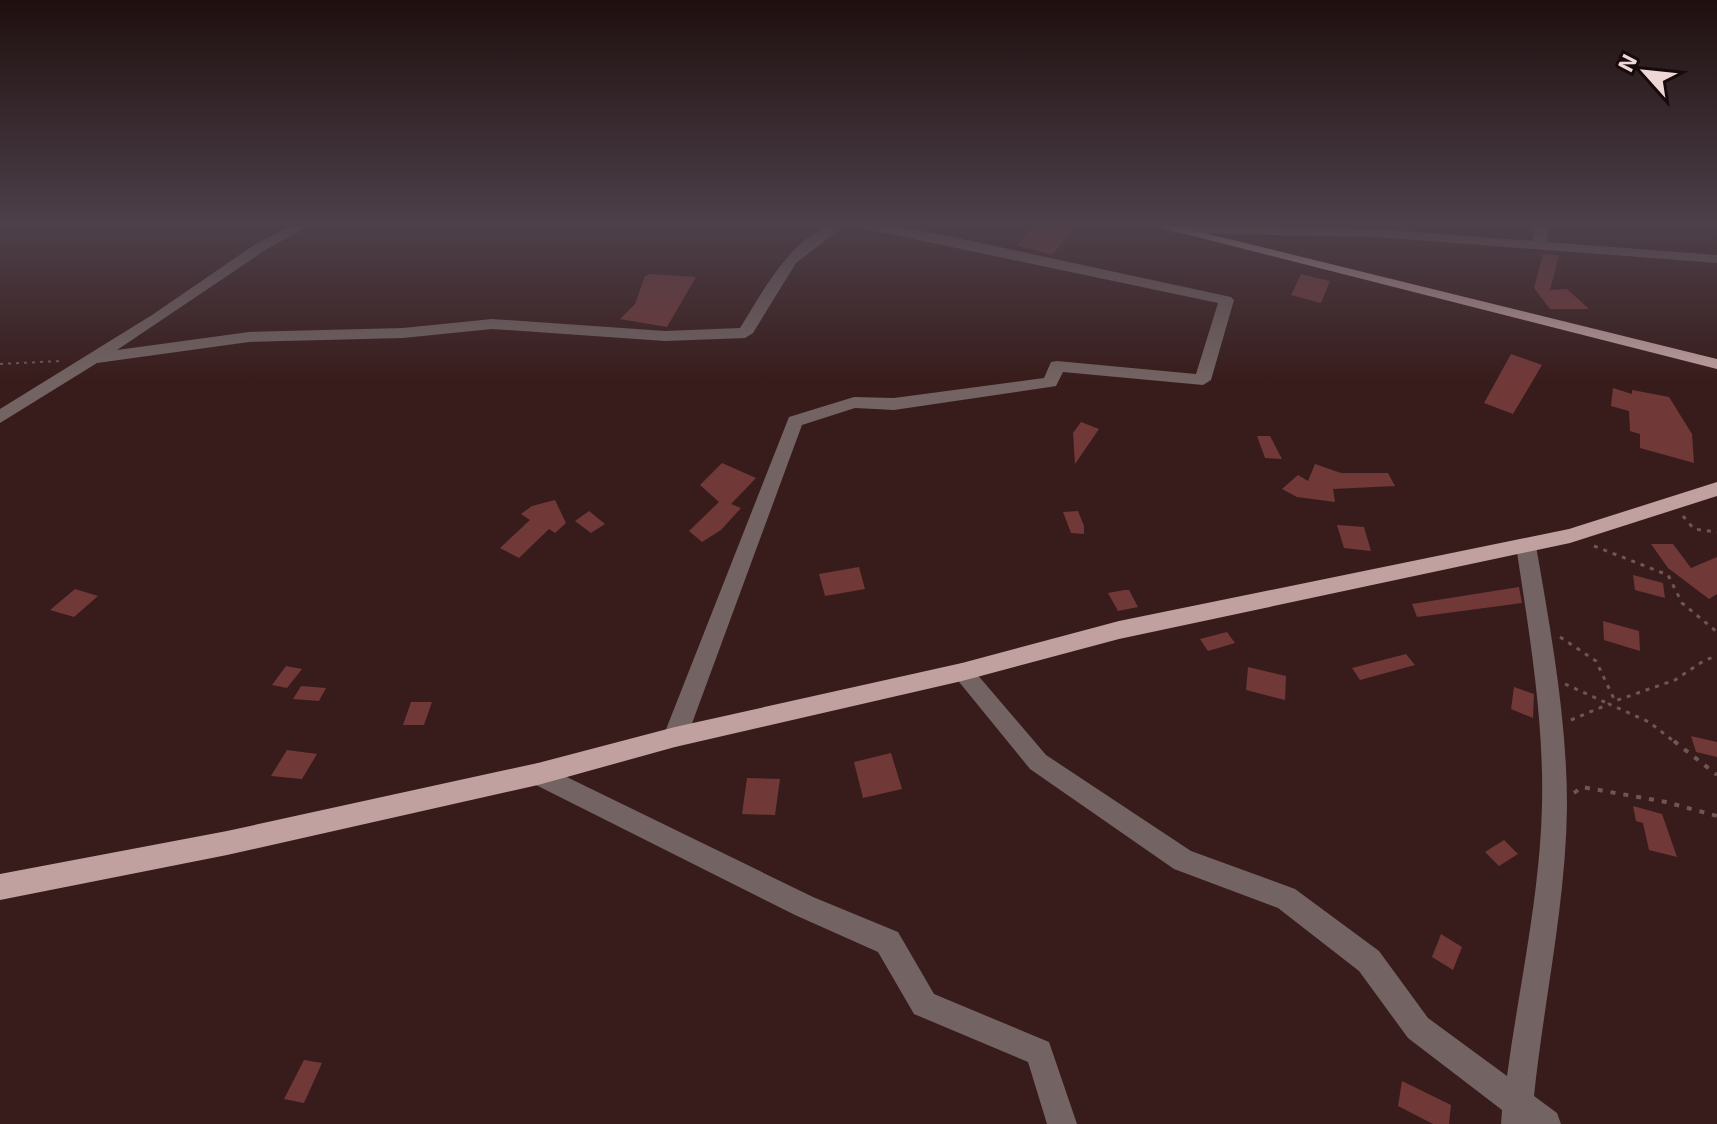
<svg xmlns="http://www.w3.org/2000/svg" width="1717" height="1124" viewBox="0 0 1717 1124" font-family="'Exo 2',sans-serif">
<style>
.building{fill:#713838}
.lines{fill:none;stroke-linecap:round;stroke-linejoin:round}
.path-far2{stroke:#6f5655;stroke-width:2;stroke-dasharray:3 5;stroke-linecap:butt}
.path-far1{stroke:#6f5655;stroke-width:3;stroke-dasharray:4 6;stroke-linecap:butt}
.path{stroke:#6f5655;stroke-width:4;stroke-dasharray:5 8;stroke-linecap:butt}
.minor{fill:#736362;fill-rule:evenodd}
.major{fill:#c1a1a0;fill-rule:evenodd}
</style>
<rect width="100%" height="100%" fill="#381c1b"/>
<path class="building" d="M1035,224H1077L1052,255L1017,245Z
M1543,254L1559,255L1550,290L1567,289L1589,309H1550L1534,288Z
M651,274L696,277L667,327L620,319L635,304L645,276Z
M1301,274L1330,281L1321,303L1291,295Z
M1511,354L1542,365L1513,414L1484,403Z
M1613,388L1632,394V390L1669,397L1692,434L1694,463L1640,448V434L1630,431L1629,411L1611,406Z
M1081,422L1099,429L1075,464L1073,433Z
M1257,436H1270L1282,459L1265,458Z
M722,463L756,478L731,504L741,508L721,530L702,542L689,531L719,502L700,485Z
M1315,464L1341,473H1388L1395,486L1333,489L1335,502L1297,497L1282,489L1298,475L1308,481Z
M555,500L566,523L555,533L549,529L519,558L500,548L530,520L521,514L532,506Z
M589,511L605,524L591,533L575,521Z
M1078,511L1084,526V534L1071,533L1063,512Z
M1337,525L1364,527L1371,551L1344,548Z
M1651,544H1673L1691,568L1717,557V594L1709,599L1668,568Z
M859,567L865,589L825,596L819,574Z
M1633,575L1663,583L1665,598L1635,590Z
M1519,587L1522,603L1417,617L1412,604Z
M75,589L98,596L74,617L50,610Z
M1124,590H1129L1138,607L1118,611L1108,593Z
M1603,621L1639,631L1640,651L1604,640Z
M1227,632L1235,643L1208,651L1200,639Z
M1406,654L1415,665L1360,680L1352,668Z
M286,666L302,669L287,688L272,685Z
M1248,667L1286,676L1285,700L1246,690Z
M301,686L326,688L319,701L293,699Z
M1514,687L1534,694L1533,718L1511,709Z
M411,702H432L424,725H403Z
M1691,736L1717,742V757L1696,752Z
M287,750L317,754L302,779L271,776Z
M891,753L902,789L863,798L854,762Z
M747,778L780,779L775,815L742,814Z
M1633,806L1662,814L1677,857L1649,850L1643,823L1636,821Z
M1504,840L1518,854L1499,866L1485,852Z
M1441,934L1462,947L1453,970L1432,957Z
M304,1060L322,1063L304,1103L284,1099Z
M1402,1081L1451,1105L1449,1124H1433L1398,1106Z"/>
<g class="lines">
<path class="path-far2" d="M0,364L60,361"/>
<path class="path-far1" d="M1683,516L1694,529L1717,532
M1594,546L1668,575L1682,603L1717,632
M1560,637L1596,661L1615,701L1675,680L1705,660L1717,656
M1565,684L1609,704
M1571,720L1609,704L1649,722L1676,743"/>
<path class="path" d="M1674,741L1717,775
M1574,793L1582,787L1666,802L1717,816"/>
<path class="minor" d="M295,224H312L267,249L117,350L249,332L403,328L492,319L665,331L740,328C762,293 799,221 847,224L796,263L753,333L745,338L665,341L492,329L403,338L249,342L97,363L0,423V409L152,315L257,243Z
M854,224H883L953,237L1231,297L1234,300L1211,380L1203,385L1063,372L1056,386L1050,387L894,410L855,408L802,425L687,737L683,744L675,747L667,744L663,737L789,417L854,397L894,398L1044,378L1051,362L1057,361L1196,374L1218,303L861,228Z
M1534,224H1548L1547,242L1717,255V263L1376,237L1173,233L1166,229L1173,225L1376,229L1533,241Z
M1526,539L1533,541L1536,546C1551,632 1567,719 1567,806C1566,903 1544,1000 1534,1096L1557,1113L1561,1124H1501L1502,1110L1408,1038L1359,971L1278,908L1174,869L1030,769L951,672L954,666L962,663L970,666L1046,755L1191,851L1295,889L1379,951L1428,1018L1507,1076C1519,986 1540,896 1542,805C1544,718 1529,632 1516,546L1519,541Z
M538,763L813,897L898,932L934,994L1049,1042L1077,1124H1047L1028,1062L914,1014L878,952L795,915L530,782L526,774L530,766Z"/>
<path class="major" d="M1146,224H1168L1717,359V369Z
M1717,482V496L1570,543L1119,639L962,681L675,747L538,785L227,855L0,900V874L227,831L538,763L675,727L962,663L1119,621L1569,529Z"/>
</g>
<linearGradient id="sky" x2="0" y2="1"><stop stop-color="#1f0f0f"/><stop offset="0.59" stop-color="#4d404a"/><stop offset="1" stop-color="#4d404a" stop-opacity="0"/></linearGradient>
<rect width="1717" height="381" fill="url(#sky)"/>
<g transform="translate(1645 72) rotate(297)" stroke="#170a0a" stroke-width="6" paint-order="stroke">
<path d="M0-6L14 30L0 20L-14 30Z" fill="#edd8d7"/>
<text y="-12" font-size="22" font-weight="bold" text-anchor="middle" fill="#edd8d7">N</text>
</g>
</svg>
